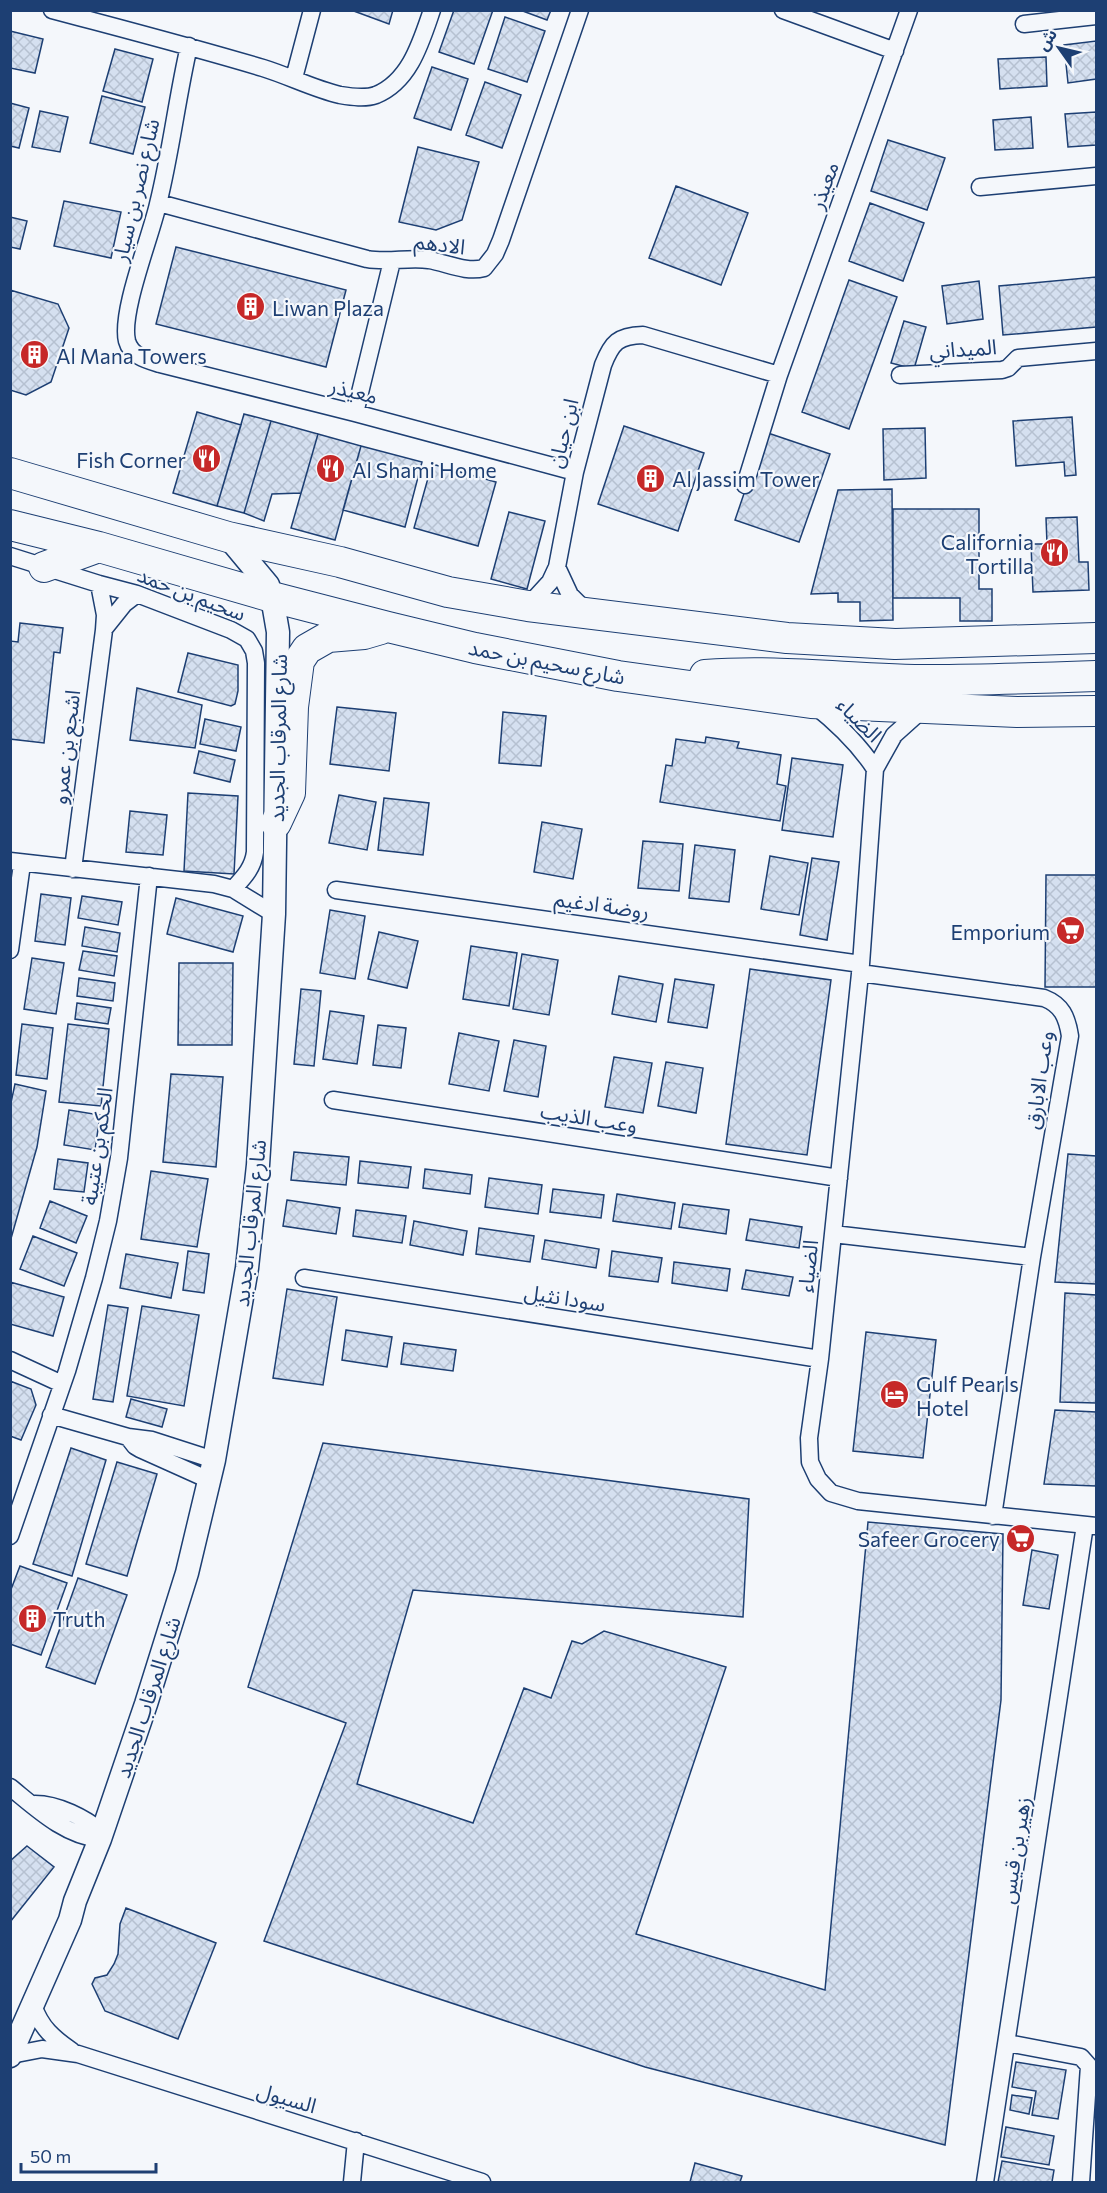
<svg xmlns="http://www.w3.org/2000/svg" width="1107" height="2193" viewBox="0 0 1107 2193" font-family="Commissioner,'Noto Sans Arabic',sans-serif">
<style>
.building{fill:url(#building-cross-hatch);stroke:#1d3f73;stroke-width:1.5}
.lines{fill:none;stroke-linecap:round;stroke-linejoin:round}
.street-casing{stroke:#1d3f73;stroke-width:19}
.secondary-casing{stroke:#1d3f73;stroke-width:25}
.highway-casing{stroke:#1d3f73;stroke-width:32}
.street{stroke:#f4f7fb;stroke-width:16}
.secondary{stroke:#f4f7fb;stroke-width:22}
.highway{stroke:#f4f7fb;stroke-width:30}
.labels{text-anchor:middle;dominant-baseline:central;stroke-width:4.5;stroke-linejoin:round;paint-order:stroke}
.street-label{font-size:21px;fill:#1d3f73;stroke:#f4f7fb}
.poi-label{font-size:21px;fill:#1d3f73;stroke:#f4f7fb;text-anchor:start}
</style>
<defs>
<pattern id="building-cross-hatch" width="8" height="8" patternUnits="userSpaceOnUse" patternTransform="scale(1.5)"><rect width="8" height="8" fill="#d5e0f0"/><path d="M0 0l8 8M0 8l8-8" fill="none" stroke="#b6c1d1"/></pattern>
</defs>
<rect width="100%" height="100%" fill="#f4f7fb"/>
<path class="building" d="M351,10H393L389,24Z
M454,10H493L474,64L439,52Z
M520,10H551L547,20Z
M505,17L545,31L527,82L488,69Z
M10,31L43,39L35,73L10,68Z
M1096,41V79L1068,83L1064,45Z
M115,49L153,59L142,102L103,91Z
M1046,57L1047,86L1000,89L998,59Z
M432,67L468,79L451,130L414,118Z
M485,82L521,95L502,148L466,135Z
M102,96L145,107L133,154L90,143Z
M10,103L29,108L19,148L10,146Z
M40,111L68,117L60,152L32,147Z
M1096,112V145L1068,147L1065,114Z
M1031,117L1033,148L995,150L993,120Z
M888,140L945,158L927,210L871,191Z
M418,147L479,162L462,220L436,230L399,222Z
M676,186L748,213L721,285L649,258Z
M64,201L121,212L111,258L54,246Z
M870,203L924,223L903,281L849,261Z
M10,217L27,221L20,249L10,247Z
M176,247L346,290L326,367L156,324Z
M1096,277V327L1003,335L999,286Z
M849,280L897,297L849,429L802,412Z
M979,281L983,319L947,324L942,286Z
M10,290L58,304L69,328L51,382L26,395L10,390Z
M904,321L926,327L914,369L891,363Z
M197,412L241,425L217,506L173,493Z
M244,414L271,421L244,513L217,506Z
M1072,417L1076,475L1065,476L1064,462L1016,466L1013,421Z
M271,421L318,434L301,493L272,494L264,521L244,513Z
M624,426L704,453L678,531L598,504Z
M925,428L926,478L884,480L883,429Z
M765,432L830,454L799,542L735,520Z
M318,434L361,446L335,540L291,528Z
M361,446L422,462L405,527L343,510Z
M432,464L496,482L478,546L414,528Z
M892,489L893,620L860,621V602H838V593L811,594L838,490Z
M893,509H979V589H992V621H960V598H893Z
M509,512L545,521L527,589L491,579Z
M1077,517L1079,562H1088L1089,590L1033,592L1031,544H1047L1046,518Z
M20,623L63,628L60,653L54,652L44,743L10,739V641L18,642Z
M188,653L238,665V691L235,704L231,706L178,692Z
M137,688L202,705L195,748L130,740Z
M337,707L396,713L389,771L330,764Z
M503,712L546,716L541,766L499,763Z
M205,719L241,727L236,751L200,744Z
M706,737L739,742L737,748L781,755L777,784L786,786L780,821L660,802L666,765L672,766L676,739L705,743Z
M199,751L235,760L230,782L194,773Z
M792,758L843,765L833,837L782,830Z
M188,793L238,796L234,874L184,871Z
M339,795L376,802L367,850L329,843Z
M384,798L429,803L423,855L378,850Z
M130,811L167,815L163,855L126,852Z
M542,822L582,829L573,879L534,872Z
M643,841L683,844L679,891L638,888Z
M695,845L735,850L729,902L689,898Z
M770,856L808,863L799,915L761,909Z
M812,858L839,862L827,940L800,935Z
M1046,875H1096V987H1045Z
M41,894L71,898L65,945L35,941Z
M82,896L122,902L118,925L78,918Z
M176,898L243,916L233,952L167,934Z
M330,910L365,916L355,979L320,973Z
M85,927L120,933L117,952L82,946Z
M379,932L418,941L407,988L368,979Z
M471,946L517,953L509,1006L463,999Z
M83,951L117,956L114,976L79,970Z
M522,954L558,960L549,1015L513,1009Z
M32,958L64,963L56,1014L24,1009Z
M179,963H233L232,1045H178Z
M750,969L831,980L807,1155L726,1144Z
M619,976L663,984L656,1022L612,1014Z
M79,978L115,983L113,1001L77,996Z
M675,979L714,985L707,1028L668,1022Z
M301,989L321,991L314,1066L294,1064Z
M77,1003L111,1008L108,1024L75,1019Z
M330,1011L364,1016L357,1064L323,1059Z
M22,1024L53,1028L47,1079L16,1075Z
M68,1024L109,1029L101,1106L59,1102Z
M378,1025L406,1028L401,1068L373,1065Z
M459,1033L499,1041L489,1091L449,1084Z
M514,1040L546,1046L538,1097L504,1091Z
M614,1057L652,1063L643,1113L605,1107Z
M666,1062L703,1068L696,1113L658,1106Z
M171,1074L223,1077L216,1167L163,1162Z
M15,1084L46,1091L37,1147L10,1242V1107Z
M69,1110L100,1115L95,1150L64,1145Z
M294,1152L349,1157L346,1185L291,1180Z
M1068,1154L1096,1156V1284L1055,1282Z
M58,1159L88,1163L84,1192L54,1189Z
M360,1161L411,1167L408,1188L358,1183Z
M425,1169L472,1175L470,1194L423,1188Z
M151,1171L208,1179L197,1247L141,1239Z
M489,1178L542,1185L538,1214L485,1207Z
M553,1189L604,1195L601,1218L550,1212Z
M617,1194L675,1203L671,1229L613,1221Z
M287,1200L340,1208L336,1234L283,1226Z
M50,1201L87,1216L76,1243L40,1228Z
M683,1204L729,1210L726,1234L679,1227Z
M356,1210L406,1216L402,1243L353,1236Z
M750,1219L802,1227L799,1248L746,1240Z
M414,1221L467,1231L463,1255L410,1245Z
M479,1228L534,1236L530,1262L476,1254Z
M33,1236L77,1253L64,1286L20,1269Z
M545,1240L599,1249L596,1268L542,1259Z
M188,1251L209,1254L204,1293L183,1290Z
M612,1251L662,1258L658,1282L609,1276Z
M126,1254L178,1263L171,1298L120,1288Z
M674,1262L730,1269L727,1291L672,1283Z
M746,1270L793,1277L789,1296L742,1289Z
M10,1282L64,1297L53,1336L10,1324Z
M287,1289L337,1297L323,1385L273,1378Z
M1065,1293L1096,1295V1403L1060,1402Z
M108,1305L128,1308L113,1402L93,1399Z
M142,1306L199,1315L184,1406L127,1396Z
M346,1330L392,1337L387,1367L342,1360Z
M866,1332L936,1340L923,1458L853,1451Z
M404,1343L456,1350L453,1371L401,1364Z
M10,1381L31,1389L36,1405L21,1440L10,1436Z
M131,1399L167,1409L162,1427L126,1417Z
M1055,1410L1096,1412V1486L1044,1484Z
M323,1443L749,1499L743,1617L413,1590L357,1784L473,1823L524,1688L551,1698L572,1641L582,1644L604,1631L726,1667L636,1934L825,1990L868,1522L1003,1534L1001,1700L945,2145L645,2067L264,1941L346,1723L248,1687Z
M71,1448L106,1460L72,1576L33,1564Z
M117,1462L157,1474L127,1576L86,1564Z
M1032,1550L1058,1555L1049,1609L1023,1605Z
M20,1566L67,1583L41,1655L10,1644V1592Z
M78,1578L127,1595L95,1684L46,1667Z
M27,1846L54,1867L10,1922V1861Z
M126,1908L216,1943L178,2039L105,2011L92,1984L95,1978L107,1975L114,1964L118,1954L120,1924Z
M1016,2062L1066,2070L1058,2119L1032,2115L1036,2091L1012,2087Z
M1012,2095L1032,2098L1029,2114L1010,2110Z
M1006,2127L1054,2136L1049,2165L1001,2157Z
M1002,2161L1054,2170L1052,2182H998Z
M695,2163L742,2176L740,2182H690Z"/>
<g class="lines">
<defs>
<path id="street" d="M52,10C123,29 193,47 263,68C289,76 314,89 340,95C352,97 365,99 376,95C410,81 421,42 432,10
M783,10L895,51
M1024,24L1096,16
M189,46C177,98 171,152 158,204C151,236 120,312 127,341C131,356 147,360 160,364L355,413L575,472
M294,78L312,10
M980,187L1096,176
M159,203L367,259C388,263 408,257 429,260C447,263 466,273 484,268L495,254L501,240L580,10
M900,375L1002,370L1008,368L1018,358L1096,351
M355,413L392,261
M745,485L779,375L909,10
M10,556L99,584L137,594L231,630L247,639L254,651L256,663L255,852C253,868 244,877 233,889
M557,567L570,595L586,611
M528,606L550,582L557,567L575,472L603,365C612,342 618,336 643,335L779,375
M104,629L124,604L137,594
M814,705C838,724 858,743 875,769
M923,709L894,735L875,769L861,964L820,1359L809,1438L810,1462L818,1479L831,1493L858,1501L1096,1526
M10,861L214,884L233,889L274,914
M73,869L104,630L105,615L99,584
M336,890L861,964
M10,950L22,864
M860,973L1044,998C1062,1005 1067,1017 1070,1036L1032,1257L993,1516
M333,1100L839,1178
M833,1234L1032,1257
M304,1278L820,1359
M10,1360L62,1384
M51,1415L128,1437L152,1440L214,1460
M128,1437L135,1446L140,1449L209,1480
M10,1536L67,1371L94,1278L108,1221L119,1158L149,876
M10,1787C36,1808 65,1836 100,1839
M35,1804C58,1804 85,1818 102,1832
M33,2005C41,2028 53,2038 72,2051
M1007,2043L1081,2057L1089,2066L1081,2182
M11,2055L42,2049L78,2054L482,2182
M352,2182L356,2141
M985,2182L1085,1525"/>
<path id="secondary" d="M10,2056L70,1920L75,1901L100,1839L146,1704L187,1573L214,1460L247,1268L258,1165L274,914L278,632L272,597L268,585L228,537"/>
<path id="highway" d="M10,473L228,537L340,562L448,592L528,606L787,638L895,644L1096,638
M10,525L99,547L272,597L388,627L475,648L618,676L811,703L1017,712L1096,711
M44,567L99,547
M705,675C781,669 856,680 931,680C986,680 1041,678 1096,676
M276,823L290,793L293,707L299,661L307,649L328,637L364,634L381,629"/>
</defs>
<use href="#street" class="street-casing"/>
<use href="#secondary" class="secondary-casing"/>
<use href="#highway" class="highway-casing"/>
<use href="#street" class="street"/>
<use href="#secondary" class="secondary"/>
<use href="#highway" class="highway"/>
</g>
<defs>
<symbol id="building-disc" viewBox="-11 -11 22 22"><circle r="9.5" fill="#c62828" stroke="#f4f7fb"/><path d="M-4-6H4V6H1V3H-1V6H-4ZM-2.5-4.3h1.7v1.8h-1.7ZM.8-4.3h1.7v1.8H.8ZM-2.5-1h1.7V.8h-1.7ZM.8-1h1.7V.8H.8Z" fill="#fff"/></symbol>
<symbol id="restaurant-disc" viewBox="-11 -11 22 22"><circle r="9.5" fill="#c62828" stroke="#f4f7fb"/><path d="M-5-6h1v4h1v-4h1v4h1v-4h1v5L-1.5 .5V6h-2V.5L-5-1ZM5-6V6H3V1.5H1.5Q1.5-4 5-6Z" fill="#fff"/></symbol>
<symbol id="supermarket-disc" viewBox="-11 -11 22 22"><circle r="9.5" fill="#c62828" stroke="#f4f7fb"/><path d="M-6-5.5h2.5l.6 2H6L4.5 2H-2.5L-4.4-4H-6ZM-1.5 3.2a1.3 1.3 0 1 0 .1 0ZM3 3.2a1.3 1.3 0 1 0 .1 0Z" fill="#fff"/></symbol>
<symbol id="hotel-disc" viewBox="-11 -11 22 22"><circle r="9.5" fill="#c62828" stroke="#f4f7fb"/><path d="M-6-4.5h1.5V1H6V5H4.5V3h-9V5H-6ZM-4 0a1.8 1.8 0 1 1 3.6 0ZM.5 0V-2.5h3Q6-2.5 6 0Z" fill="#fff"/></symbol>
</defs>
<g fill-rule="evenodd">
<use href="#building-disc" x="234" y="290" width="33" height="33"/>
<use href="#building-disc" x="18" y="338" width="33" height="33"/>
<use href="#restaurant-disc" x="190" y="442" width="33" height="33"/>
<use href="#restaurant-disc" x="314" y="452" width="33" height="33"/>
<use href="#building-disc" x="634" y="462" width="33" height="33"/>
<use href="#restaurant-disc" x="1038" y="536" width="33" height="33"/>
<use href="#supermarket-disc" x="1054" y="914" width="33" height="33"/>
<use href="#hotel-disc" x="878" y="1378" width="33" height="33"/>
<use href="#supermarket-disc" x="1004" y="1522" width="33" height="33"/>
<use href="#building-disc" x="16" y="1602" width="33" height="33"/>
</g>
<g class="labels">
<g class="street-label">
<text transform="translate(823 185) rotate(-70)">معيذر</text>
<text transform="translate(135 190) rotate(-77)">شارع نصر بن سيار</text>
<text transform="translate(440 243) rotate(7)">الادهم</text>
<text transform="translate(963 348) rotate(-4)">الميداني</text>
<text transform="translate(354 390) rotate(14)">معيذر</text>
<text transform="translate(562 433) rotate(-76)">ابن حيان</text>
<text transform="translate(192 593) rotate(21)">سحيم بن حمد</text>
<text transform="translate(547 661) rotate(11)">شارع سحيم بن حمد</text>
<text transform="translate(860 719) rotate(45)">الضياء</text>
<text transform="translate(277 738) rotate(-89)">شارع المرقاب الجديد</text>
<text transform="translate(65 747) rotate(-83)">اشجع بن عمرو</text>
<text transform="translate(602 904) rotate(8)">روضة ادغيم</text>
<text transform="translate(1038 1080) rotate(-82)">وعب الابارق</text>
<text transform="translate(589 1117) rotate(9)">وعب الذيب</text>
<text transform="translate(96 1146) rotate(-82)">الحكم بن عتيبة</text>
<text transform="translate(249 1223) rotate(-84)">شارع المرقاب الجديد</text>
<text transform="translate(807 1266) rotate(-84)">الضياء</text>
<text transform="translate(565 1297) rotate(9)">سودا نثيل</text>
<text transform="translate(147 1697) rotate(-72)">شارع المرقاب الجديد</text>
<text transform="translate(1014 1850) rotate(-81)">زهير بن قيس</text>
<text transform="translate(287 2097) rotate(16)">السيول</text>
</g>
<g class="poi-label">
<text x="272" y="307">Liwan Plaza</text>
<text x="56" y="355">Al Mana Towers</text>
<text x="186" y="459" text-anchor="end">Fish Corner</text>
<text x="352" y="469">Al Shami Home</text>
<text x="672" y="478">Al Jassim Tower</text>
<text x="1034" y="541" text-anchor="end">California<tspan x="1034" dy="24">Tortilla</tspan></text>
<text x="1050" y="931" text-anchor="end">Emporium</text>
<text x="916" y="1383">Gulf Pearls<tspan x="916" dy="24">Hotel</tspan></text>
<text x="1000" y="1538" text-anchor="end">Safeer Grocery</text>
<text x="53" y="1618">Truth</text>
</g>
</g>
<rect width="1107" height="2193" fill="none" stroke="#1d3f73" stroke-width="24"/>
<g transform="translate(1059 48) rotate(304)" stroke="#f4f7fb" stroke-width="4.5" paint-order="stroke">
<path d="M0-4.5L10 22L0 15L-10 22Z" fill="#1d3f73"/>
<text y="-9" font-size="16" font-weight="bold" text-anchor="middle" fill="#1d3f73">ش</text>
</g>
<path d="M21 2163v9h135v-9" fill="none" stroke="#1d3f73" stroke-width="3"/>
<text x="30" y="2163" font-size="18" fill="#1d3f73" stroke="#f4f7fb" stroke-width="4.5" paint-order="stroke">50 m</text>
</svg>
